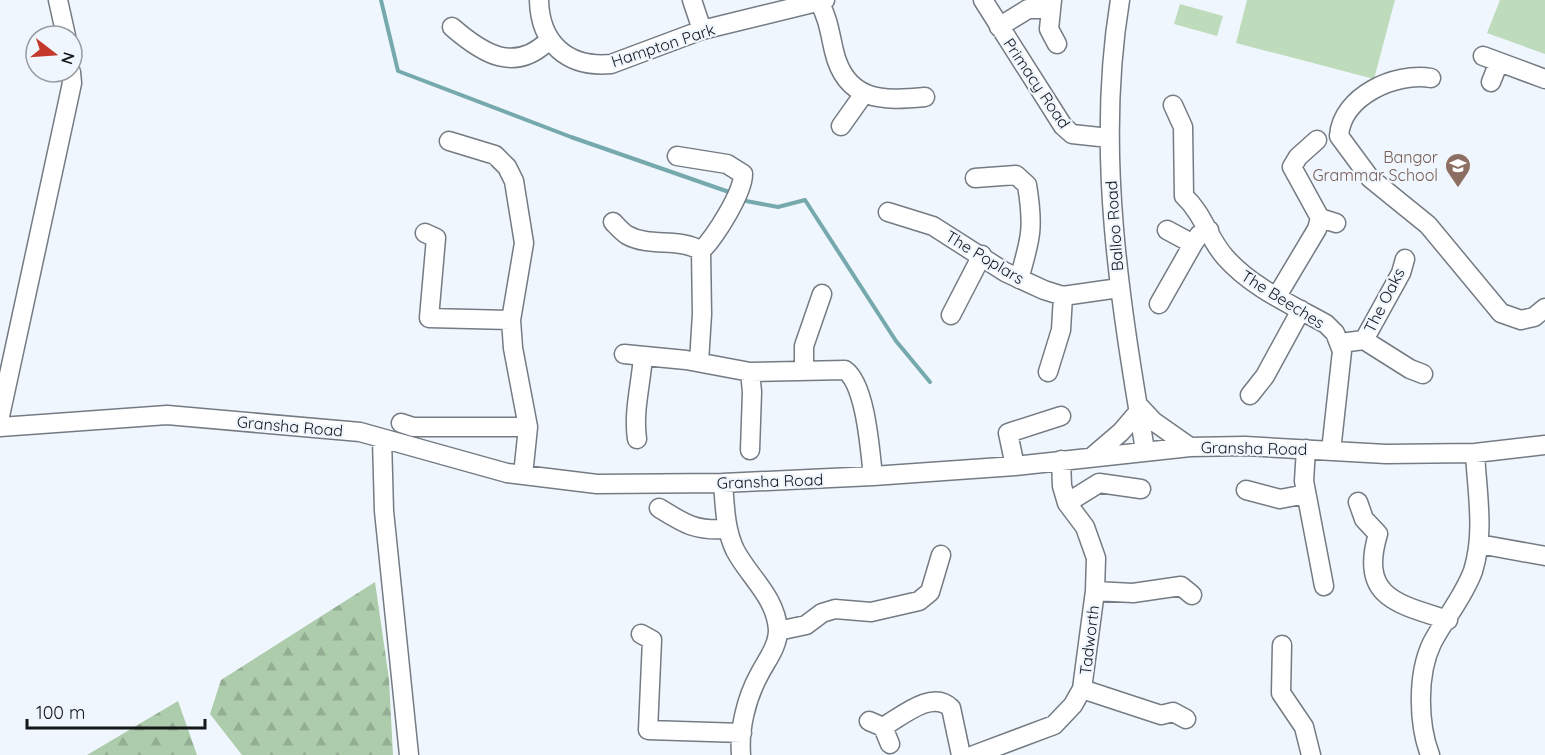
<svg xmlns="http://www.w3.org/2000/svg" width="1545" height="755" viewBox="0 0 1545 755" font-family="Quicksand,sans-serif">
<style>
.green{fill:#bedbbc}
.forest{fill:url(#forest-firs)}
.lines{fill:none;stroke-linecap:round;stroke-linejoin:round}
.stream{stroke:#75a9ad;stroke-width:4}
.minor-casing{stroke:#747b83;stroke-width:21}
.minor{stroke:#fff;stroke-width:18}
.labels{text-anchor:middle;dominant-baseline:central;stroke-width:4.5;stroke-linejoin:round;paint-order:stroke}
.street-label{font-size:16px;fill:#14171a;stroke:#eff6fd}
.education-label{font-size:16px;fill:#785e54;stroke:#eff6fd;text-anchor:end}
</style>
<defs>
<pattern id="forest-firs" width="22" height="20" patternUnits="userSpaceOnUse" patternTransform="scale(1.5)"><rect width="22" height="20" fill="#adccac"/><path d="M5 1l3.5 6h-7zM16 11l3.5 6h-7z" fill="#94ae93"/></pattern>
</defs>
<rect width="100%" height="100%" fill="#eff6fd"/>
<path class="green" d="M1247,0H1395L1374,79L1236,43Z
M1500,0H1545V54L1487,33Z
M1180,4L1223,16L1217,36L1174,24Z"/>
<path class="forest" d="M375,582L389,679L393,755H242L210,714L221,680Z
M178,701L197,755H87Z"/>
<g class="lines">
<path class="stream" d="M381,0L398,71L571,137L729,192
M746,201L778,207L805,200L896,341L930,382"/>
<defs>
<path id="minor" d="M58,0L66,36
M539,0C540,43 567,68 611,64L702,30L825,0
M692,0L702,30
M983,0L1063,126L1072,134L1109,138
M1052,0L1049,29L1057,44
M1120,0C1095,151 1120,301 1145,450
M819,2C828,17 830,34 834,51C846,102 883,101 925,97
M452,27C483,54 515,74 549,40
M999,27L1028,9H1051
M1483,56L1545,79
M1431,78C1395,72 1342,96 1339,136L1370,178L1428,225L1501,313L1521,320L1534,317L1545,308
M1491,82L1499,62
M1173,105L1183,127L1184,196C1204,215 1208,238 1225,257C1251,287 1292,305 1326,324L1335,333L1342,351L1331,451
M841,126L863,95
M1317,140L1298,157L1292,167L1320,218L1336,223
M449,141L495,155L507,167L514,181L524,243L511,320L513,348L528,427L523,475
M677,156L727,164L743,174C743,193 715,237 701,251
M975,178L1016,175L1027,185C1034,227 1031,238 1019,279
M888,212L933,226L1005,272L1044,290L1063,296L1119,288
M613,222C617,226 622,232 627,235C650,248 680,237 701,251L702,314L699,362
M1167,230L1193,244
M425,233L436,238L429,318L511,320
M1277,296L1317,229L1320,218
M1159,304L1193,244L1199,235L1209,230
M951,315L982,255
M1364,340L1401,273L1405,259
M1340,343L1364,340L1410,369L1423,374
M624,354L686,360L750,372L845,370C866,385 870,451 873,476
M804,371V346L822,294
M1048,372L1061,330L1063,296
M1250,395L1265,376L1301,310
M1138,405L1153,421L1190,447
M0,416L66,111L72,83L71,72
M401,423L413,427H528
M0,427L167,415L360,432L507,473L597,484L723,483L873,476L1015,466L1190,447L1245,446L1386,454L1475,453L1545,445
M382,439L384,511L409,755
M637,439C633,411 641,385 643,356
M1306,449L1304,481L1324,586
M750,450L752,392L750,372
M1093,456L1121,432L1139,411
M1015,466L1008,433L1061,416
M723,483C725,507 725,529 735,550C749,577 776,597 778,630C778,647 766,661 759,675C746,699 739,729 741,755
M1246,490L1280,499L1306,494
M1358,502L1364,519L1378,534C1359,597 1397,604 1448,620
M1067,503L1099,483L1141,489
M659,508C685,524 695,531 726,529
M1479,544L1545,556
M1095,591L1133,593L1181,586L1192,595
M778,631L806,625L822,613L835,609L871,612L919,601L930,592L941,555
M641,634L652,640L648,730L742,733
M1282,645L1281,693L1304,727L1311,755
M1082,689L1161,715L1173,712L1186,719
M869,721L883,727L890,744
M883,727C901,717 932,689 951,708L961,755
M974,755L1054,725L1073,705L1082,689L1095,591L1096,558L1085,527L1067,503L1062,486L1061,460
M1430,755C1418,723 1417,674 1432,643C1445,618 1463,598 1473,571C1485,533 1477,492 1475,453"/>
</defs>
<use href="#minor" class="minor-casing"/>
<use href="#minor" class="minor"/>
</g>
<defs>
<symbol id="school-pin" viewBox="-11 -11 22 30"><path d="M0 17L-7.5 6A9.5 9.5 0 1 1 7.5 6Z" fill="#8d6e63" stroke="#eff6fd"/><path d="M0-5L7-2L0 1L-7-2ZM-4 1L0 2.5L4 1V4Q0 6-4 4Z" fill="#fff"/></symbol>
</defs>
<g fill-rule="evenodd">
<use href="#school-pin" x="1443" y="151" width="30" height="40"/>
</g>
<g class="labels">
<g class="street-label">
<text transform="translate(663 45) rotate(-18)">Hampton Park</text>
<text transform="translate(1037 83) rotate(56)">Primacy Road</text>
<text transform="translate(1114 226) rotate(-94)">Balloo Road</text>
<text transform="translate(985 257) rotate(31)">The Poplars</text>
<text transform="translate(1283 299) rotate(32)">The Beeches</text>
<text transform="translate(1384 300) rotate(-63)">The Oaks</text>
<text transform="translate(290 426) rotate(5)">Gransha Road</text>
<text transform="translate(1254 448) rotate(1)">Gransha Road</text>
<text transform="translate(770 481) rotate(-2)">Gransha Road</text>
<text transform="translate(1089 640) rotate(-83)">Tadworth</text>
</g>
<g class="education-label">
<text x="1438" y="157">Bangor<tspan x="1438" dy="18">Grammar School</tspan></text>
</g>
</g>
<g transform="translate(54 54) rotate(107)"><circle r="28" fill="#eff6fd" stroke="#979da2" stroke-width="1.5"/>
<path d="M0-4.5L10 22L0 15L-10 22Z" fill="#c5382c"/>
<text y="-9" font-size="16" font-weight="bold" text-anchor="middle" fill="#14171a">N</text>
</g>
<path d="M27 719v9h178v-9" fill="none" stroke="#14171a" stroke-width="3"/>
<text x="36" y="719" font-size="18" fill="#14171a" stroke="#eff6fd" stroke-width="4.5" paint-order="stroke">100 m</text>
</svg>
